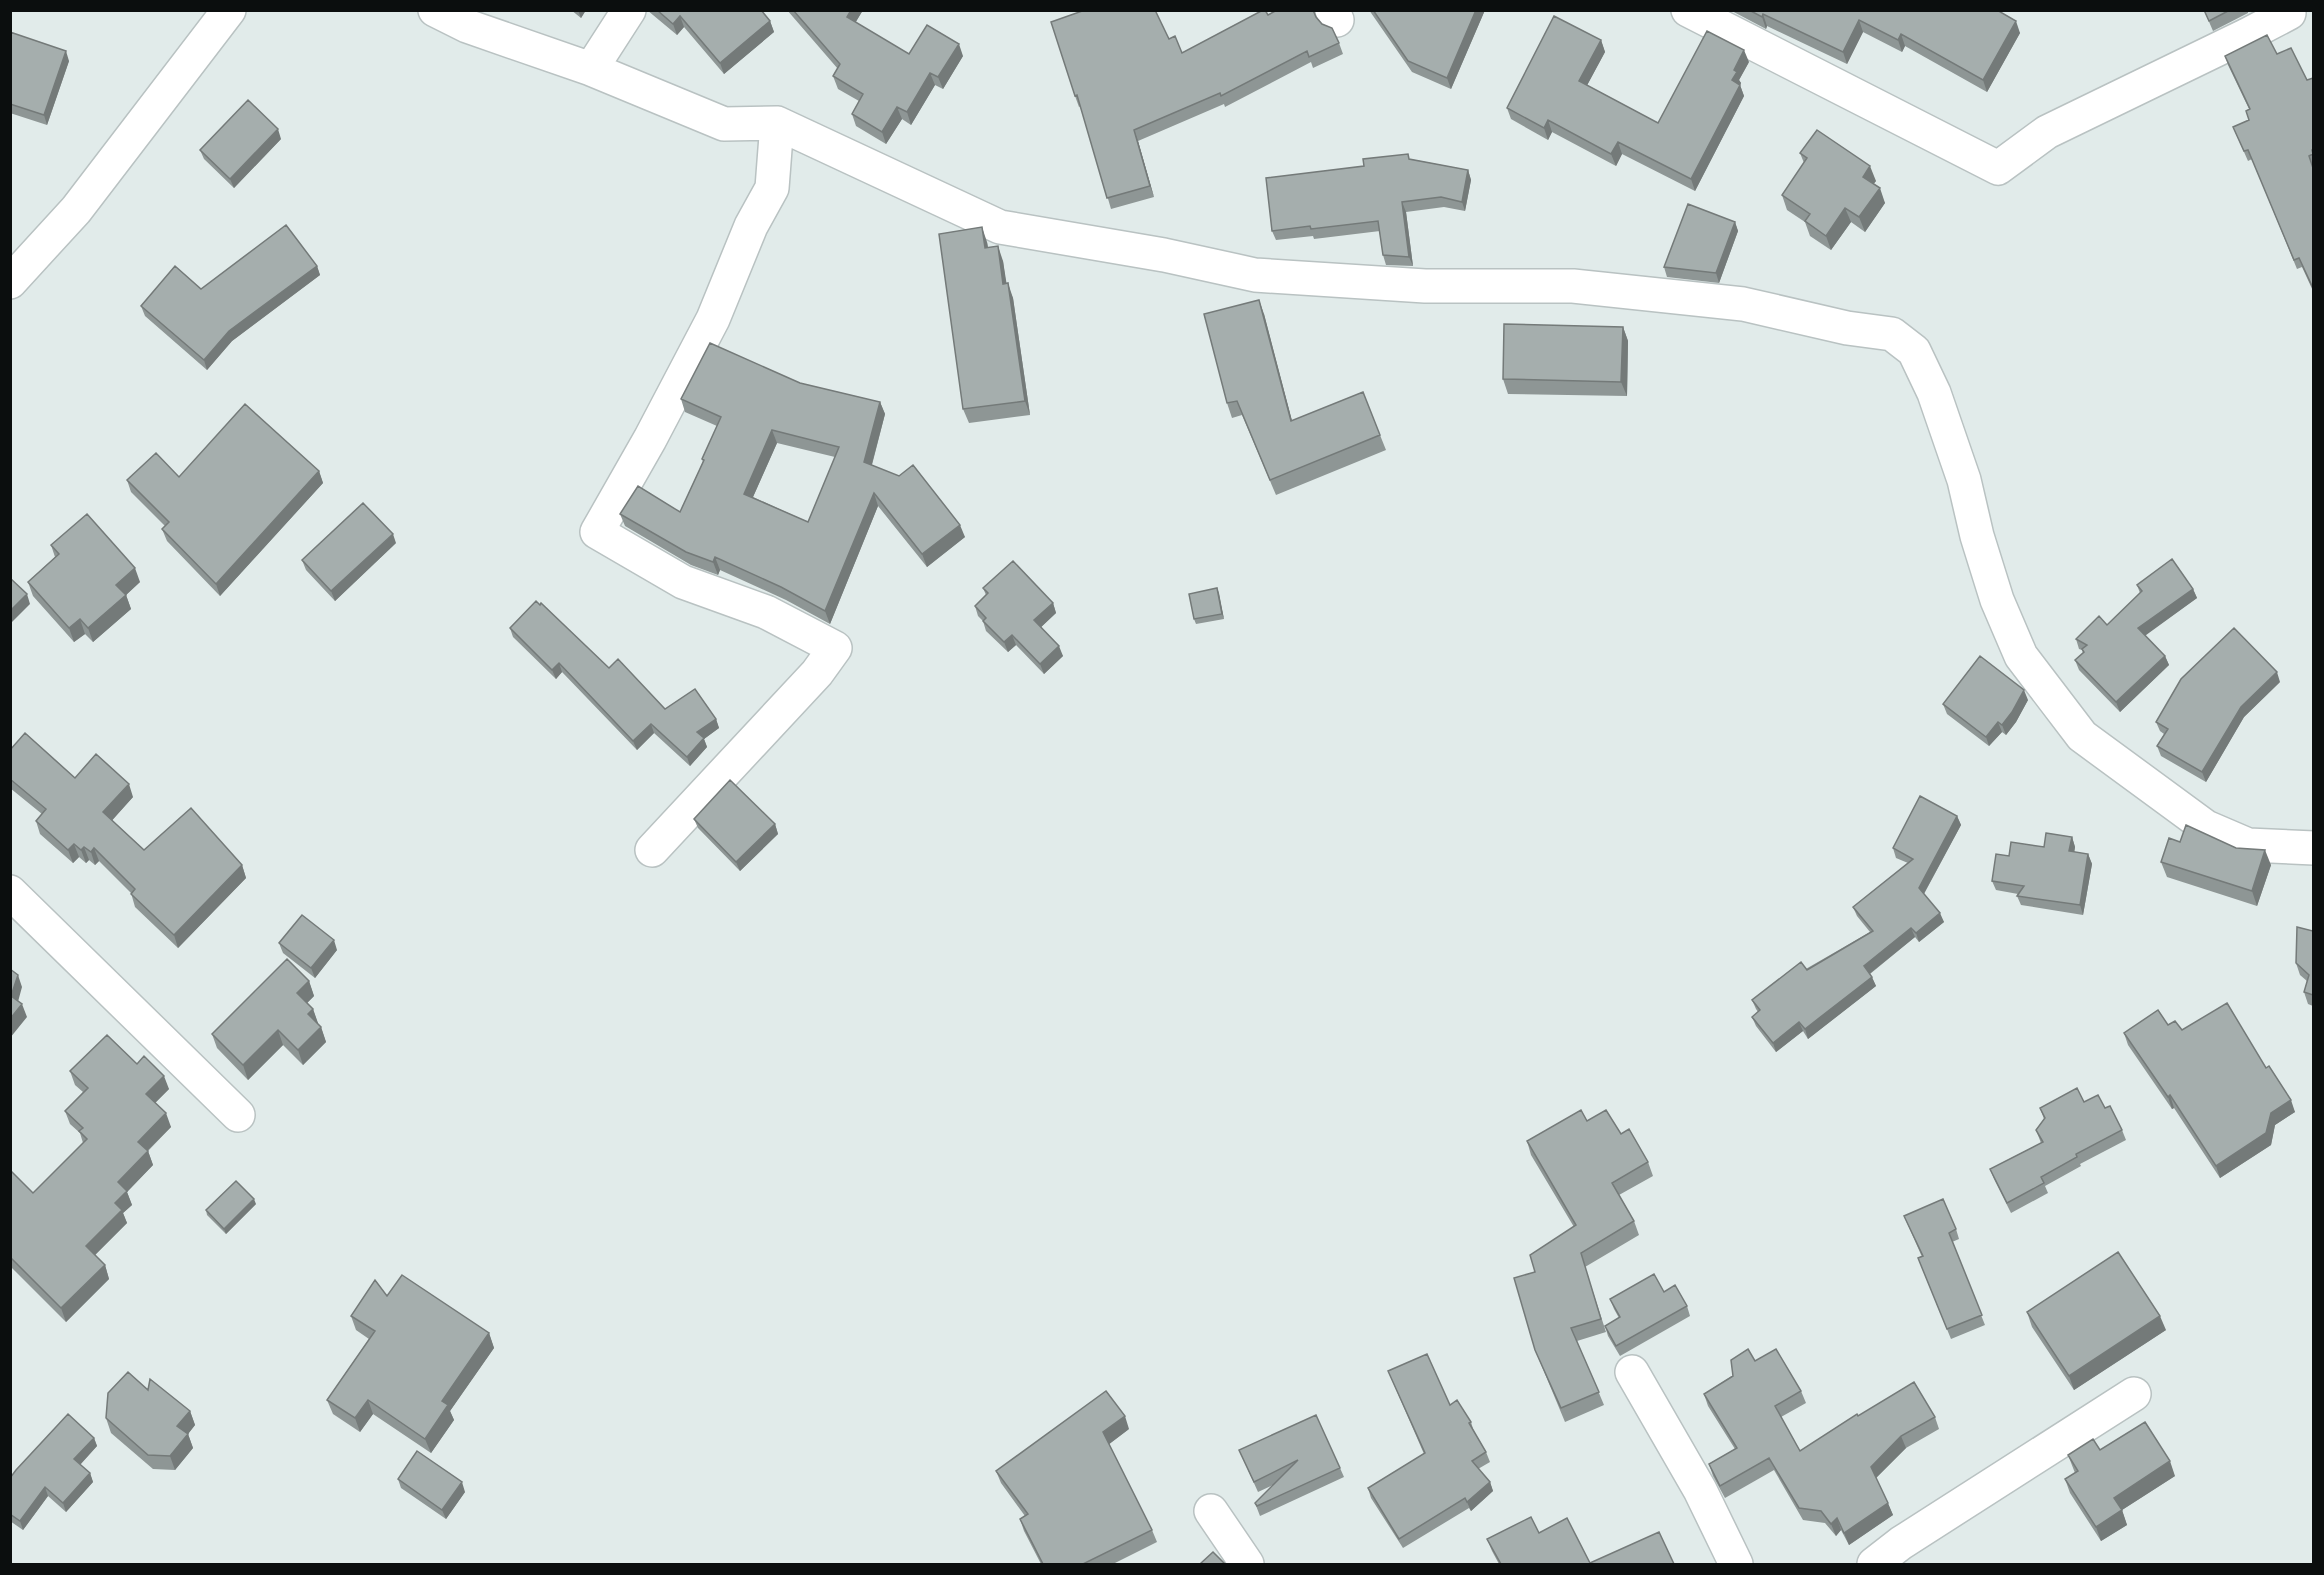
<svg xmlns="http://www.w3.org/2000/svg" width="2324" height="1575" viewBox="0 0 2324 1575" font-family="Montserrat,sans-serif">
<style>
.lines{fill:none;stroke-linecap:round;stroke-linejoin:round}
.minor-casing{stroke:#b9c2c2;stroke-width:36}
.minor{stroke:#fff;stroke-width:33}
.wall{fill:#8e9695;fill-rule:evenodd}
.shaded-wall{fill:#747a79}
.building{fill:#a5aead;stroke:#747a79;stroke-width:1.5;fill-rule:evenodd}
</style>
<rect width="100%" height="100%" fill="#e1ebea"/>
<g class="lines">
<defs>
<path id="minor" d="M435,10L467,26L591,69L724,124L777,123L1000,227L1164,255L1255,275L1425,286H1573L1743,304L1847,328L1892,334L1914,351L1934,393L1964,480L1977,536L1997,600L2021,656L2082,736L2206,827L2248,845L2314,848
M1332,10L1337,20
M1688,10L1998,168L2047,132L2247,35L2289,13L2288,10
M591,69L629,10
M10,282L76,210L229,10
M652,850L817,673L835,648L766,612L683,582L597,532L650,439L713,319L751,226L772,188L777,123
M10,892L238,1115
M1632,1372L1700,1490L1736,1564
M1211,1511L1247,1564
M1874,1564L1901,1543L2134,1394"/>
</defs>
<use href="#minor" class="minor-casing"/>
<use href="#minor" class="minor"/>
</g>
<path class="wall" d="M571,10H586L581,18Z
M647,10H761L770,21L774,32L724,74L684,27L677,35Z
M787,10H863L855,23L909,54L963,56L943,89L935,85L911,125L902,119L886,144L856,126L852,114L859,101L838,89L833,76L838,69Z
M1369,10H1485L1451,89L1412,72Z
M1730,10H1997L2020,33L1987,92L1905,46L1902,52L1863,32L1847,64L1767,26L1766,29Z
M2204,10H2248V13L2213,31Z
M1268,15H1315L1316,17L1339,43L1343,54L1313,68L1311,62L1225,107L1224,104L1138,141L1154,197L1111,209L1081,106L1079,107L1075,96L1169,39L1182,53Z
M10,32L69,61L47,125L10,113Z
M1601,40L1605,52L1587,85L1658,123L1749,62L1739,80L1741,83L1740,85L1744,96L1695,191L1622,154L1616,166L1552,132L1548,140L1511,119L1507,108Z
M2277,54L2307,80L2313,78V165H2312L2313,168V291L2302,267L2297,269L2252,159L2248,161L2233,127L2249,120L2246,111L2249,109L2228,65L2225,56Z
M281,139L234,188L204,159L200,150Z
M1800,153L1876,181L1873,184L1885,203L1865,232L1851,222L1831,250L1810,236L1805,222L1787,210L1782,195L1804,163Z
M1410,159L1468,170L1471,180L1465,211L1444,207L1406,212L1413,266L1386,265L1383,255L1380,231L1314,239L1313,236L1276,240L1272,231L1364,166Z
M1735,222L1738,231L1719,283L1667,277L1664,267Z
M987,242L988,247L1003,261L1006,284L1013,298L1030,415L969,423L963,409Z
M317,266L320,275L232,341L207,370L145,316L141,306L201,289Z
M1264,314L1292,421L1380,435L1386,450L1276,495L1242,415L1232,418L1227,403Z
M1623,327L1628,341L1627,396L1508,394L1503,379Z
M800,383L880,402L885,414L872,465L965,537L927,567L878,506L830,624L786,600L720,570L718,575L691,565L625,526L620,514L680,512L703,462L702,459L717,426L685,412L681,399ZM777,443L835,457L808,522L753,497Z
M319,471L323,483L220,596L167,541L162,529L165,526L131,492L127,480L179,477Z
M396,543L335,601L306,570L302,560Z
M51,545L140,582L126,595L131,609L93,642L85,634L74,642L33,596L28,582L55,557Z
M2137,585L2193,589L2197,598L2145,635L2165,656L2169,665L2120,712L2079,670L2075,660L2083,653L2082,650L2079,649L2076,639L2107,625L2140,593Z
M983,588L1053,603L1056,613L1041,627L1063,656L1044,674L1016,645L1008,652L986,631L983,621L978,616L975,606L986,595Z
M1217,588L1224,619L1196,624L1194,619Z
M510,628L609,668L665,709L716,719L719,728L704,739L707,747L690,766L654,733L637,750L562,672L556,679L513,637Z
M2280,682L2244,717L2206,782L2161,756L2157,746L2164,734L2160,731L2156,722Z
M2028,700L2016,722L2006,735L2002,732L1989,746L1947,714L1943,704Z
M10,750L75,778L133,797L112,820L144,850L242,865L246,878L178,948L135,907L131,893L99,861L95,865L89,860L86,863L79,857L73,863L40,834L36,821L42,814L10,788Z
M1957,816L1961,825L1924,894L1944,922L1919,942L1915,937L1870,974L1876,986L1808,1039L1803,1031L1776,1052L1756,1026L1752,1017L1758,1012L1756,1009L1752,1000L1870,932L1857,916L1853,907L1908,863L1896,858L1893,848Z
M694,819L775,824L778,834L740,871L698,828Z
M2072,837L2075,847L2074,852L2088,854L2092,864L2083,915L2021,905L2017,896L2018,894L1996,890L1992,881L2009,856L2044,847Z
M2180,842L2271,865L2257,906L2167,877L2161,862Z
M2313,931V1006L2308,1004L2304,992L2307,981L2300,975L2296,963Z
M279,943L337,950L315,978L283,953Z
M309,981L314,996L307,1003L313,1009L318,1024L321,1027L326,1042L303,1065L283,1045L248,1080L217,1048L212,1034Z
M2168,1025L2182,1030L2266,1068L2295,1112L2275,1125L2271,1145L2220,1178L2174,1108L2172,1109L2128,1045L2124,1033Z
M137,1064L169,1089L155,1103L171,1127L148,1151L153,1165L127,1192L132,1205L123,1213L127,1223L95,1255L105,1265L109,1279L66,1322L10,1266V1170L33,1193L83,1143L80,1133L70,1124L65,1111L83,1092L75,1085L70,1071Z
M2084,1102L2105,1108L2122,1130L2126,1140L2080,1164L2081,1166L2045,1186L2048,1193L2011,1213L1994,1179L1990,1169L2041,1143L2036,1130L2044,1119L2040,1108Z
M1587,1121L1621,1134L1648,1162L1653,1176L1619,1195L1634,1221L1639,1235L1585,1267L1606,1332L1577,1341L1604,1405L1565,1422L1535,1350V1272L1574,1227L1531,1155L1527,1141Z
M256,1204L226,1234L207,1215L206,1210Z
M1904,1216L1956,1229L1959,1239L1952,1242L1985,1325L1951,1339L1922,1268V1257Z
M1664,1292L1687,1306L1690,1316L1620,1356L1608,1336L1605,1326L1619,1318L1614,1309L1610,1299Z
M387,1296L489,1333L494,1348L450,1411L454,1420L431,1453L373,1414L360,1432L333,1414L327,1400L369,1339L356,1330L351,1316Z
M2027,1312L2166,1330L2074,1390L2032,1327Z
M1755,1361L1801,1391L1806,1403L1781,1417L1800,1451L1858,1416L1935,1417L1939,1429L1906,1448L1876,1478L1893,1515L1849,1545L1841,1530L1836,1536L1825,1523L1803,1520L1774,1470L1725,1498L1713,1476L1709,1464L1735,1449L1708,1406L1704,1394Z
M1388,1371L1450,1405L1471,1422L1474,1432L1486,1452L1490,1462L1478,1469L1490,1482L1493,1491L1471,1511L1469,1508L1403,1548L1371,1498L1368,1488L1424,1454Z
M148,1390L190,1411L195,1425L188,1434L193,1448L175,1470L153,1469L111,1433L106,1418Z
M1129,1429L1109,1444L1152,1530L1157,1542L1113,1564H1041L1024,1531L1020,1519L1025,1516L1001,1483L996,1471Z
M94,1438L97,1446L80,1465L90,1473L93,1482L66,1512L48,1496L23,1530L10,1521V1478Z
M1239,1450L1340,1468L1344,1477L1260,1516L1255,1503L1275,1484L1258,1492Z
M2100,1450L2175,1476L2122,1510L2127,1525L2101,1541L2070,1493L2065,1479L2075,1473L2068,1455Z
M398,1479L465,1492L446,1519L401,1488Z
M1539,1533L1590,1563L1674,1564H1499L1492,1551L1487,1539Z"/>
<path class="shaded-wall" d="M578,10H586L581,18Z
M851,10H863L851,30L847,17Z
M1476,10H1485L1451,89L1447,78Z
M1763,14L1767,26L1766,29L1762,17Z
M680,16L684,27L677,35L673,24Z
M1859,20L1863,32L1847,64L1843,52Z
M770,21L774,32L724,74L720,63Z
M2016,21L2020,33L1987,92L1983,80Z
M1901,34L1905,46L1902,52L1898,40Z
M1601,40L1605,52L1583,93L1579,81Z
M959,44L963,56L943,89L938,77Z
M1744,50L1749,62L1739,80L1741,83L1740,85L1744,96L1695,191L1691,179L1732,80L1734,70Z
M66,51L69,61L47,125L44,115Z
M930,73L935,85L911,125L907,112Z
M897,107L902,119L886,144L882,132Z
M1548,120L1552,132L1548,140L1544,128Z
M278,129L281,139L234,188L230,179Z
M1134,130L1138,141L1154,197L1150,186Z
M1618,142L1622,154L1616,166L1611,154Z
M1870,166L1876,181L1868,191L1863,177Z
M1468,170L1471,180L1465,211L1462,202Z
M1880,188L1885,203L1865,232L1859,217Z
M1402,202L1406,212L1413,266L1409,257Z
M1845,208L1851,222L1831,250L1826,236Z
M1735,222L1738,231L1719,283L1716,273Z
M982,227L987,242L990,262L985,248Z
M998,246L1003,261L1009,299L1003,284Z
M317,266L320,275L232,341L207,370L204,360L229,331Z
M1008,283L1013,298L1030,415L1025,401Z
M1259,300L1264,314L1296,436L1291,421Z
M1623,327L1628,341L1627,396L1621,382Z
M880,402L885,414L869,475L864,462Z
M772,430L777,443L749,506L744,494Z
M319,471L323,483L220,596L216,584Z
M874,493L878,506L830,624L825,611Z
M960,525L965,537L927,567L922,554Z
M393,534L396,543L335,601L331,591Z
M715,557L720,570L718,575L713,562Z
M135,568L140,582L126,595L131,609L93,642L88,628L116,585Z
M1217,588L1219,593L1224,619L1222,614Z
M2193,589L2197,598L2142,638L2138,628Z
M27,594L30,604L10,624V611Z
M1053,603L1056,613L1038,630L1034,620Z
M80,619L85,634L74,642L69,628Z
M1012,635L1016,645L1008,652L1004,642Z
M1059,646L1063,656L1044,674L1040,664Z
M2165,656L2169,665L2120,712L2116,702Z
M559,663L562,672L556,679L552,670Z
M2277,672L2280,682L2244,717L2206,782L2202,772L2241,707Z
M2024,690L2028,700L2016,722L2006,735L2002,725Z
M716,719L719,728L704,739L707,747L690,766L687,757L697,732Z
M1998,722L2002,732L1989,746L1986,737Z
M651,724L654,733L637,750L633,741Z
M129,784L133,797L108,825L103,812Z
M1957,816L1961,825L1922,897L1919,888Z
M775,824L778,834L740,871L736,862Z
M2072,837L2075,847L2073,861L2069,851Z
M74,844L79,857L73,863L68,850Z
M84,847L89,860L86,863L81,850Z
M94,848L99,861L95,865L91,852Z
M2265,850L2271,865L2257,906L2252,891Z
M2088,854L2092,864L2083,915L2080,905Z
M242,865L246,878L178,948L174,935Z
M1940,913L1944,922L1919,942L1916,933Z
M1911,928L1915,937L1868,975L1864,966Z
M334,940L337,950L315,978L311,968Z
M18,975L22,987L16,1009L11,996Z
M1872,977L1876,986L1808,1039L1805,1029Z
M309,981L314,996L302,1008L297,993Z
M22,1004L27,1017L10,1038V1019Z
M313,1009L318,1023L313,1028L308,1014Z
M1799,1022L1803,1031L1776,1052L1773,1043Z
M321,1027L326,1042L303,1065L298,1050Z
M278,1030L283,1045L248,1080L243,1065Z
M164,1076L169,1089L151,1107L146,1094Z
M2170,1095L2174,1108L2172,1109L2168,1097Z
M2291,1100L2295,1112L2275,1125L2271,1145L2220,1178L2216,1166L2271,1113Z
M166,1113L171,1127L143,1155L138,1142Z
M148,1151L153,1165L127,1192L132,1205L123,1213L127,1223L90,1260L86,1246L115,1203L118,1182Z
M254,1199L256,1204L226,1234L224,1229Z
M105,1265L109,1279L66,1322L61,1308Z
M2160,1316L2166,1330L2074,1390L2069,1376Z
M489,1333L494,1348L450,1411L454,1420L431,1453L425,1439L442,1401Z
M368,1400L373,1414L360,1432L355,1418Z
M190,1411L195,1425L188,1434L193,1448L175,1470L170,1456L177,1426Z
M1125,1416L1129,1429L1108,1445L1103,1432Z
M1901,1436L1906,1448L1875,1479L1871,1467Z
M94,1438L97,1446L77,1468L74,1459Z
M2170,1461L2175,1476L2122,1510L2127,1525L2101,1541L2096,1527L2114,1498Z
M90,1473L93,1482L66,1512L63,1503Z
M462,1482L465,1492L446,1519L442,1510Z
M1490,1482L1493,1491L1471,1511L1467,1502Z
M45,1487L48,1496L23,1530L20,1521Z
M1888,1503L1893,1515L1849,1545L1844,1533Z
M1837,1518L1841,1530L1836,1536L1831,1524Z"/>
<path class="building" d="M657,10H761L770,21L720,63L680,16L673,24Z
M793,10H851L847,17L909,54L927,25L959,44L938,77L930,73L907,112L897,107L882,132L852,114L863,94L833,76L840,64Z
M1085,10H1155L1169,39L1175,36L1182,53L1263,10H1265L1268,15L1277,10H1313L1316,17L1322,24L1332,28L1339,43L1309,57L1307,51L1221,96L1220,93L1134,130L1150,186L1107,198L1077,95L1075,96L1051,22Z
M1373,10H1476L1447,78L1408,61Z
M1749,10H1997L2016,21L1983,80L1901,34L1898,40L1859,20L1843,52L1763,14L1762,17Z
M2204,10H2230L2209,21Z
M1554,16L1601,40L1579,81L1658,123L1707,31L1744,50L1734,70L1737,72L1732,80L1740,85L1691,179L1618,142L1611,154L1548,120L1544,128L1507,108Z
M10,32L66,51L44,115L10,104Z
M2267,35L2277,54L2291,48L2307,80L2313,78V149L2312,150L2313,154L2309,156L2313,168V288L2299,258L2294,260L2248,150L2244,151L2233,127L2249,120L2246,111L2250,109L2225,56Z
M248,100L278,129L230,179L200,150Z
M1817,130L1870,166L1863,177L1880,188L1859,217L1845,208L1826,236L1805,221L1810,214L1782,195L1807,158L1800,153Z
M1408,154L1409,159L1468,170L1462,202L1441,197L1402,202L1409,257L1383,255L1378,221L1311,229L1310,226L1272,231L1266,178L1364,166L1363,159Z
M1688,204L1735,222L1716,273L1664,267Z
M286,225L317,266L229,331L204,360L141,306L175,266L201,289Z
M982,227L985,248L998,246L1003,284L1008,283L1025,401L963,409L939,234Z
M1259,300L1291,421L1363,392L1380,435L1270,480L1237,401L1227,403L1204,314Z
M1504,324L1623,327L1621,382L1503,379Z
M710,343L800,383L880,402L864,462L899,476L913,465L960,525L922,554L874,493L825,611L781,587L715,557L713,562L686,552L620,514L638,486L680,512L704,460L702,459L721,417L681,399ZM772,430L839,447L808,522L744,494Z
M245,404L319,471L216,584L162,529L169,522L127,480L156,453L179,477Z
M363,503L393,534L331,591L302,560Z
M87,514L135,568L116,585L126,595L88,628L80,619L69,628L28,582L59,554L51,545Z
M2172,559L2193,589L2138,628L2165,656L2116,702L2075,660L2084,652L2082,649L2087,645L2076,639L2099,616L2107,625L2142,591L2137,585Z
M1013,561L1053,603L1034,620L1059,646L1040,664L1012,635L1004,642L983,621L986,618L975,606L988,593L983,588Z
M10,578L27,594L10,611Z
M1217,588L1222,614L1194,619L1189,594Z
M536,601L540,605L541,603L609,668L618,659L665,709L695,689L716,719L697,732L704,738L687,757L651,724L633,741L559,663L552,670L510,628Z
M2234,628L2277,672L2241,707L2202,772L2157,746L2168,729L2156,722L2181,679Z
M1980,656L2024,690L2012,712L2002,725L1998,722L1986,737L1943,704Z
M25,733L75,778L96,754L129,784L103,812L144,850L191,808L242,865L174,935L131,894L135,889L94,848L91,852L84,847L81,850L74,844L68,850L36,821L46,809L10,779V750Z
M730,780L775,824L736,862L694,819Z
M1920,796L1957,816L1919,888L1940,913L1916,933L1911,928L1864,966L1872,977L1805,1029L1799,1022L1773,1043L1752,1017L1760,1010L1752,1000L1801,962L1807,970L1873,931L1853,907L1913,859L1893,848Z
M2186,825L2236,848L2265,850L2252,891L2161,862L2169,838L2180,842Z
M2046,833L2072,837L2069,851L2088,854L2080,905L2017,896L2024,886L1992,881L1996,854L2009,856L2011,842L2044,847Z
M302,915L334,940L311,968L279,943Z
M2297,927L2313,931V995L2304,992L2309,975L2296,963Z
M287,959L309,981L297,993L313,1009L308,1014L321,1027L298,1050L278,1030L243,1065L212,1034Z
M10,969L18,975L11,996L22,1004L10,1019Z
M2227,1003L2266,1068L2269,1066L2291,1100L2271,1113L2266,1133L2216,1166L2170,1095L2168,1097L2124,1033L2158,1010L2168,1025L2175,1021L2182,1030Z
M107,1035L137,1064L144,1056L164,1076L146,1094L166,1113L138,1142L148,1151L118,1182L127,1191L115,1203L122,1210L86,1246L105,1265L61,1308L10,1257V1170L33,1193L87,1139L79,1131L83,1128L65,1111L88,1088L70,1071Z
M2077,1088L2084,1102L2098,1095L2105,1108L2110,1106L2122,1130L2076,1154L2077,1157L2041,1177L2044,1183L2007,1203L1990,1169L2043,1142L2036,1130L2045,1118L2040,1108Z
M1581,1110L1587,1121L1606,1110L1621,1134L1629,1129L1648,1162L1612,1183L1634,1221L1581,1253L1601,1319L1571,1328L1599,1392L1561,1408L1535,1350L1514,1278L1535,1272L1530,1255L1576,1225L1527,1141Z
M236,1181L254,1199L224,1229L206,1210Z
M1943,1199L1956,1229L1949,1233L1982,1315L1947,1329L1918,1258L1923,1256L1904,1216Z
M2118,1252L2160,1316L2069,1376L2027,1312Z
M1654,1274L1664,1292L1675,1285L1687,1306L1616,1346L1605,1326L1620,1317L1610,1299Z
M402,1275L489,1333L442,1401L448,1405L425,1439L368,1400L355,1418L327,1400L375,1331L351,1316L375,1280L387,1296Z
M1748,1349L1755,1361L1776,1349L1801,1391L1775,1406L1800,1451L1857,1414L1858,1416L1914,1382L1935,1417L1901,1436L1871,1467L1888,1503L1844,1533L1837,1518L1831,1524L1821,1511L1799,1508L1769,1458L1720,1486L1709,1464L1737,1448L1704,1394L1733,1376L1731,1360Z
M1427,1354L1450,1405L1457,1400L1471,1422L1469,1423L1486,1452L1472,1461L1490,1482L1467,1502L1465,1498L1399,1539L1368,1488L1425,1453L1388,1371Z
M128,1372L148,1390L150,1379L190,1411L177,1426L188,1434L170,1456L148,1455L106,1418L108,1393Z
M1106,1391L1125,1416L1103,1432L1152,1530L1083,1564H1043L1020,1519L1028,1514L996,1471Z
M68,1414L94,1438L74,1459L90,1473L63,1503L45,1487L20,1521L10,1514V1478L16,1470Z
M1316,1415L1340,1468L1257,1506L1255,1503L1298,1460L1254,1482L1239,1450Z
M2145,1422L2170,1461L2114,1498L2122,1510L2096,1527L2065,1479L2078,1471L2068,1455L2093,1439L2100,1450Z
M417,1451L462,1482L442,1510L398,1479Z
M1531,1517L1539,1533L1567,1518L1590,1563L1659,1532L1674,1564H1501L1487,1539Z
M1213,1552L1225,1564H1200Z"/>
<rect width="2324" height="1575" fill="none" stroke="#0b0e0e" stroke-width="24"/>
</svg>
